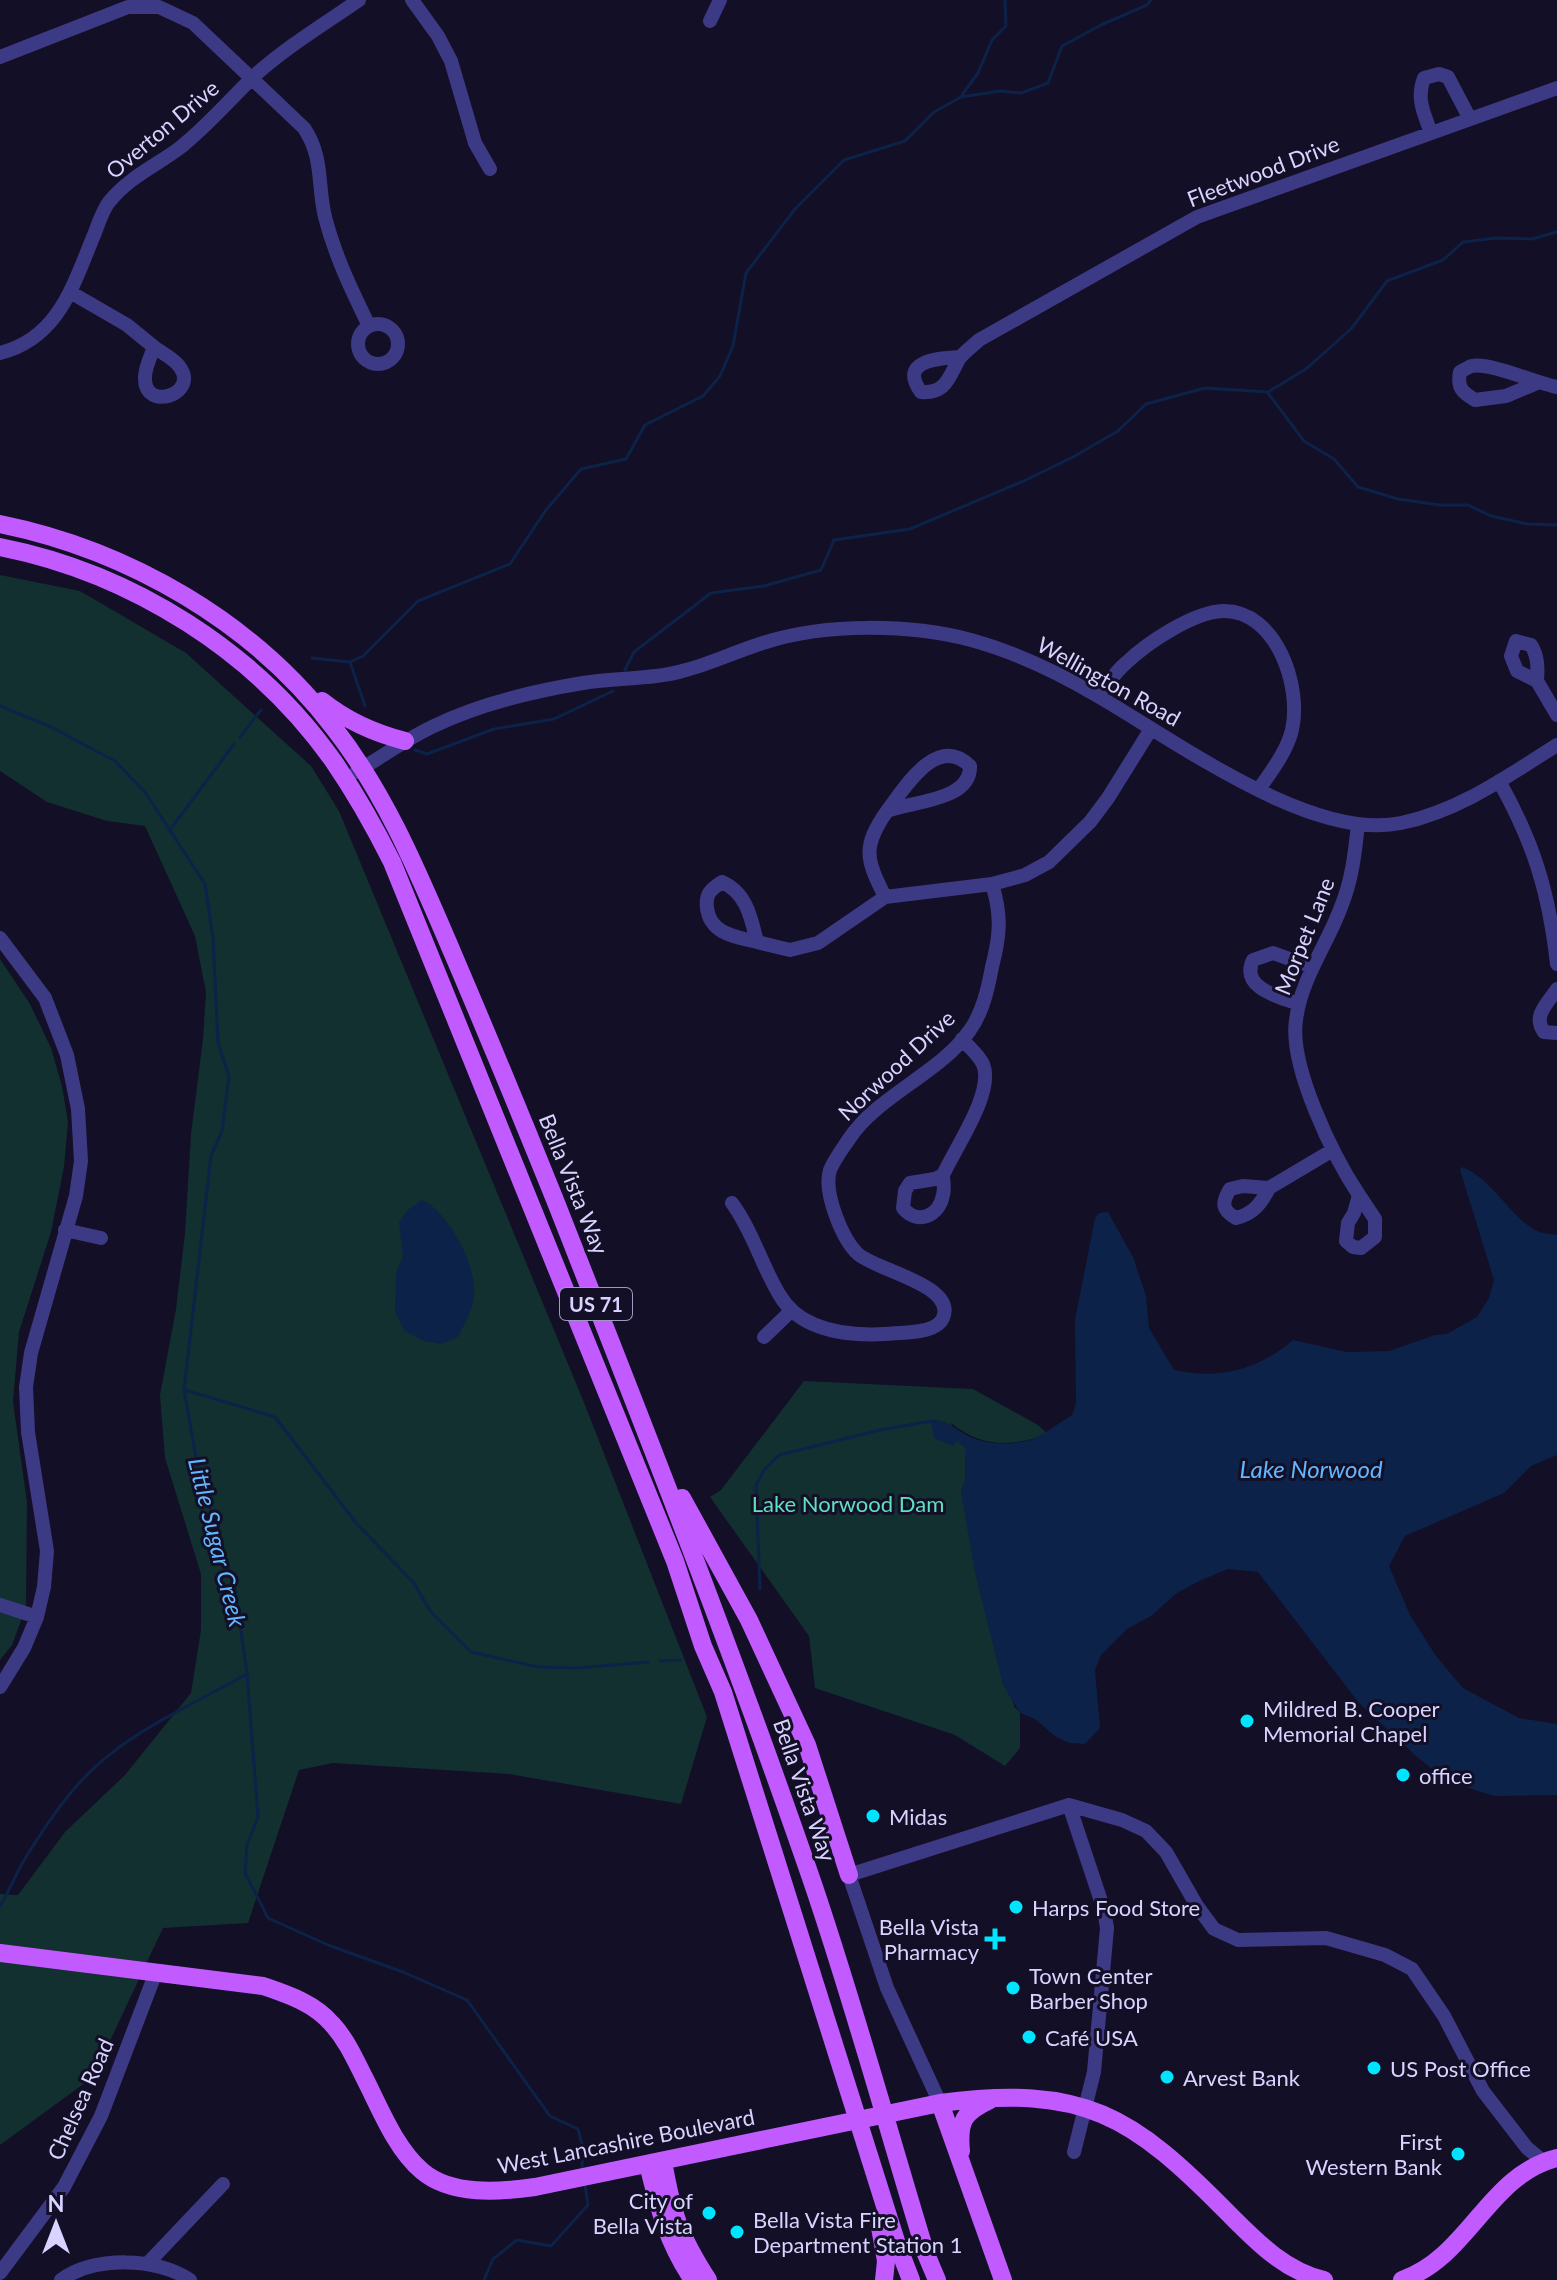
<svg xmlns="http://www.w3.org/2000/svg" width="1557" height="2280" viewBox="0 0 1557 2280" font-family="Lato,sans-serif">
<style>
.green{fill:#12302f}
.water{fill:#0c2248}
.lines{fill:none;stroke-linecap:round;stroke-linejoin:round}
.stream{stroke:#0c2248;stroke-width:3}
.minor{stroke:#3d3a85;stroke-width:14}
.major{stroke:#c25bff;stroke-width:18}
.poi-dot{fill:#00e5ff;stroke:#130f26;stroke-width:3}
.labels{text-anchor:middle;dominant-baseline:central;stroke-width:6;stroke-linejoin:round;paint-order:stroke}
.shield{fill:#130f26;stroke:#9e99be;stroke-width:2}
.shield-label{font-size:20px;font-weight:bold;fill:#d9d4ff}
.street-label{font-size:22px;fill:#d9d4ff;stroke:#130f26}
.park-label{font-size:22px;fill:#5fe0c0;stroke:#130f26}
.poi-label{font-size:22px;fill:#d9d4ff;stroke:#130f26;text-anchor:start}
.water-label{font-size:24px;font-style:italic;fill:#62b6ff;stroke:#130f26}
</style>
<rect width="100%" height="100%" fill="#130f26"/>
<path class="green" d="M0,575L80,591L186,653L311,766L339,811L583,1400L707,1717L681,1804L509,1774L333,1763L299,1770L248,1923L163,1928L93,2077L0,2145V1894L18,1895L65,1832L125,1775L191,1693L201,1630V1574L165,1458L160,1395L176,1309L185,1233L191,1134L203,1039L206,992L195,936L145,826L107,821L47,802L0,771Z
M0,959L30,1004L51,1048L62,1086L68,1122L64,1167L51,1232L19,1332L13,1402L27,1502L26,1607L12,1645L0,1660Z
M804,1381L973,1389L1038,1425L1048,1434C1011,1447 982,1448 951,1423L956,1440L966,1448L965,1481L961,1492L1014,1706L1020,1713V1748L1005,1766L955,1735L815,1688L809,1636L710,1497L721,1490Z"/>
<path class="water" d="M1462,1167C1491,1178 1507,1212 1533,1229C1539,1233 1549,1234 1557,1235V1455L1531,1466L1504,1493L1405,1536L1389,1566L1410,1615L1436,1656L1463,1688L1519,1718L1557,1724V1795L1494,1796L1447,1781L1416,1756L1359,1703L1258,1572L1228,1569L1199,1581L1177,1593L1151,1616L1127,1629L1101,1655L1095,1670L1100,1728L1085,1744L1070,1743L1056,1737L1035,1719L1020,1713L1003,1685L975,1573L961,1492L965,1481L966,1448L957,1441L953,1446L934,1438L931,1420C946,1419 952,1427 965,1434C982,1445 1014,1446 1033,1439C1046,1433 1059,1423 1072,1415L1076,1403L1075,1320L1095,1218L1099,1213L1108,1212L1133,1257L1146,1296L1149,1328L1174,1370C1219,1380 1258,1370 1293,1340L1347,1352L1389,1351L1435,1335L1447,1334L1477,1317L1489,1298L1494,1280L1460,1170Z
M422,1200C449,1212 477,1266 474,1296C473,1310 464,1324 458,1337L441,1344L424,1341L405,1331L395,1312L396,1272L403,1257L399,1222L409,1209Z"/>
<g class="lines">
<path class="stream" d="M962,95L978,73L992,40L1006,26L1005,0
M1268,393L1304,441L1334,459L1358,487L1398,499L1439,505H1468L1491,516L1527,524L1557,525
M312,658L350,662L363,656L418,601L510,564L546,510L581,469L626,459L645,425L703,396L720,376L733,346L746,273L795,209L844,160L905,141L934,112L961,97L1000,91L1021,93L1048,83L1062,46L1101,25L1147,5L1151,0
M350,662L365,706
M625,670L634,652L711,593L764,586L821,570L834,540L910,529L1026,480L1073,457L1118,431L1146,404L1205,388L1268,392L1306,369L1351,329L1387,281L1443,260L1463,242L1496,238L1532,239L1557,232
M0,706L51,727L115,761L145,792L205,884L213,938L218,1043L229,1076L222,1131L211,1156L184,1390L198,1469L235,1589L247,1674L258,1817L247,1845L245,1873L268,1918L328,1945L403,1972L467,2000L550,2116L578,2129L583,2148L582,2169
M240,737L261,710
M415,750L427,754L494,729L554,719L613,691
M169,831L234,744
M185,1390L275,1417L357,1524L413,1582L431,1612L471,1652L538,1667L578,1668L648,1662
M760,1589L756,1485L764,1470L779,1455L880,1430L933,1421
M660,1661L681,1660
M0,1906C10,1890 16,1873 26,1857C42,1831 60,1804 81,1781C125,1733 190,1706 247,1674
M484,2280L493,2259L517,2240L551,2246L588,2205L585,2185"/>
<path class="minor" d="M412,0L438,36L451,61L475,143L490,169
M710,21L720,0
M0,57L128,7H159L193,23L304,128C324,158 317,184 325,217C335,256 352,291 369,326
M1431,133C1424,113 1416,99 1424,78L1439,74L1448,77L1470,119
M70,292L127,325L154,347
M358 344a20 20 0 1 1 40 0a20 20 0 1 1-40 0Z
M154,347C162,353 173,358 179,366C201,394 143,413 145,377C145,367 151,356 154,347Z
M0,353C59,338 73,285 94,235C98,225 102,211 109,202C130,176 156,166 181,147C207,126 228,102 251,79C283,49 323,25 359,0
M960,357C938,358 898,361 921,392C946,394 949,377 959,359C964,352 973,346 979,340L1197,217L1557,88
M1537,383L1506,396L1475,400C1462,392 1457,388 1460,372C1464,370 1468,367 1472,366C1489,362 1536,383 1557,387
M1537,681C1538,668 1538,656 1531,645L1516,641L1511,656L1517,671L1537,681L1557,715
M1098,696C1107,685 1115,672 1126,663C1147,643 1193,612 1223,611C1276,610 1302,686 1292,730C1287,751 1271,772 1259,789
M356,772C382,757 406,739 434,726C479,704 534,691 583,683C617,677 653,680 686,670C713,663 739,650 766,642C827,623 910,624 971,640C1015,652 1057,672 1096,695C1173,739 1311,842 1401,823C1459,811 1508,776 1557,745
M1499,781C1534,843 1549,893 1557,964
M1358,824C1355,853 1352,880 1341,907C1327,945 1301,979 1296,1020C1289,1066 1333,1156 1359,1195L1354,1213L1348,1223L1346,1241L1353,1247L1361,1248L1375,1237V1219L1359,1195
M885,897C866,859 862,847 887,811C912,801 971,801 970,766C937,734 906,786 887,811
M0,938L45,998L67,1055L78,1109L81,1161L76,1196L31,1353L26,1387L28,1432L47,1551L44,1587L37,1617L24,1648L0,1687
M757,942C736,937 710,934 707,908C705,894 711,889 722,882C747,893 751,918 757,942L790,950L818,943L885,897L992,884L1025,875L1049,862L1090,822L1108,798L1151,729
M1557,989C1548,1003 1532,1016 1544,1032L1557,1033
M1299,1004C1279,997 1240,988 1253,960L1273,953L1312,967
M943,1175C943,1181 945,1189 943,1195C939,1217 917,1225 903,1208L905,1191L910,1183L935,1179L943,1175C955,1148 995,1092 983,1064C978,1054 969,1047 962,1039
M1269,1188C1261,1204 1253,1214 1236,1218C1221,1210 1222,1202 1230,1189L1243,1186L1269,1188L1333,1150
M732,1203C753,1232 761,1264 779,1294C802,1335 857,1337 899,1333C911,1332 937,1332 943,1318C957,1285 875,1270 858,1254C842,1239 823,1192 830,1170C834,1160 843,1148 849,1139C878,1095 941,1073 970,1030C983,1012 988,988 992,967C1000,936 1002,916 992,884
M65,1230L101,1238
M764,1337L791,1311
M0,1605L37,1617
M1069,1805L1104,1910L1107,1928L1094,2072L1074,2152
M940,2103L887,1988L849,1875L1069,1805L1122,1820L1146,1831L1166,1852L1197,1906L1214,1929L1238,1940L1326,1938L1385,1955L1412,1969L1444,2016L1483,2091L1527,2148L1544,2162
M149,2262L223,2184
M0,2273L64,2187L101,2116L156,1972
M61,2280C94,2256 157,2257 190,2280"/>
<path class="major" d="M0,524C128,550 254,622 334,728C387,796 419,875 453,954C488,1036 522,1118 555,1200C644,1426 733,1652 812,1881C854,2004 888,2130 926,2254L937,2280
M0,547C132,573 257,652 334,762C356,794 375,828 392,862L675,1561L703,1646L723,1692L896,2241L911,2280
M322,701C347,721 374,733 405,741
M682,1498L749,1620L807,1745L849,1875
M0,1953L263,1986C289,1995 314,2003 332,2024C346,2039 355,2059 364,2077C380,2108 395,2148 422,2171C451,2196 500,2192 535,2187L940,2103C1084,2084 1132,2115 1230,2215C1257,2242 1285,2271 1324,2280
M940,2103L1003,2280
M961,2151C958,2121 964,2112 990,2100
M663,2161C672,2213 679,2235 708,2280
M648,2164C658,2206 668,2244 693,2280
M879,2222L886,2261L884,2280
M1402,2280C1469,2257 1488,2175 1557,2158"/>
</g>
<g class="poi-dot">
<circle cx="1247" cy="1721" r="8"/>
<circle cx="1403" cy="1775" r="8"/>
<circle cx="873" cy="1816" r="8"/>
<circle cx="1016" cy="1907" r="8"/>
<path d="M991 1927h8v8h8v8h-8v8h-8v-8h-8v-8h8z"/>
<circle cx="1013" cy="1988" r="8"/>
<circle cx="1029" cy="2037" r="8"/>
<circle cx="1374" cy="2068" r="8"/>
<circle cx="1167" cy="2077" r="8"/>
<circle cx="1458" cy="2154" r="8"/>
<circle cx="709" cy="2213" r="8"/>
<circle cx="737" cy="2232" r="8"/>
</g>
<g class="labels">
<rect class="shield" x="560" y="1288" width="72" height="32" rx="6"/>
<g class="shield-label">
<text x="596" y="1304">US 71</text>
</g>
<g class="street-label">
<text transform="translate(162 129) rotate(-40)">Overton Drive</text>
<text transform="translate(1263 171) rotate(-21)">Fleetwood Drive</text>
<text transform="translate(1109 681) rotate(29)">Wellington Road</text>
<text transform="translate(1304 936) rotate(-68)">Morpet Lane</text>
<text transform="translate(896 1065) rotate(-43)">Norwood Drive</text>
<text transform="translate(574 1184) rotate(68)">Bella Vista Way</text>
<text transform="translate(805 1790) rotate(71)">Bella Vista Way</text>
<text transform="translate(80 2099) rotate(-66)">Chelsea Road</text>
<text transform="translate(626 2141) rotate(-11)">West Lancashire Boulevard</text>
</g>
<g class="park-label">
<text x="848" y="1503">Lake Norwood Dam</text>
</g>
<g class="poi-label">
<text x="1263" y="1708">Mildred B. Cooper<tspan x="1263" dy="25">Memorial Chapel</tspan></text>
<text x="1419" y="1775">office</text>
<text x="889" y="1816">Midas</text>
<text x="1032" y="1907">Harps Food Store</text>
<text x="979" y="1926" text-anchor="end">Bella Vista<tspan x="979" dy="25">Pharmacy</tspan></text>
<text x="1029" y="1975">Town Center<tspan x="1029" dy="25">Barber Shop</tspan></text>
<text x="1045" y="2037">Café USA</text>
<text x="1390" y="2068">US Post Office</text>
<text x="1183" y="2077">Arvest Bank</text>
<text x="1442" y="2141" text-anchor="end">First<tspan x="1442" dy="25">Western Bank</tspan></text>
<text x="693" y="2200" text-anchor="end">City of<tspan x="693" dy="25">Bella Vista</tspan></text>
<text x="753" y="2219">Bella Vista Fire<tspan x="753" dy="25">Department Station 1</tspan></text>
</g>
<g class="water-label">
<text x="1311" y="1468">Lake Norwood</text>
<text transform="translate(218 1542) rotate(76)">Little Sugar Creek</text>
</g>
</g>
<g transform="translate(56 2224)" stroke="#130f26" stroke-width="6" paint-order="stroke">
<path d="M0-6L14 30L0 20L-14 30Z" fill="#d9d4ff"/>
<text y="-12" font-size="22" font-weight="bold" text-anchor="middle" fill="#d9d4ff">N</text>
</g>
</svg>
